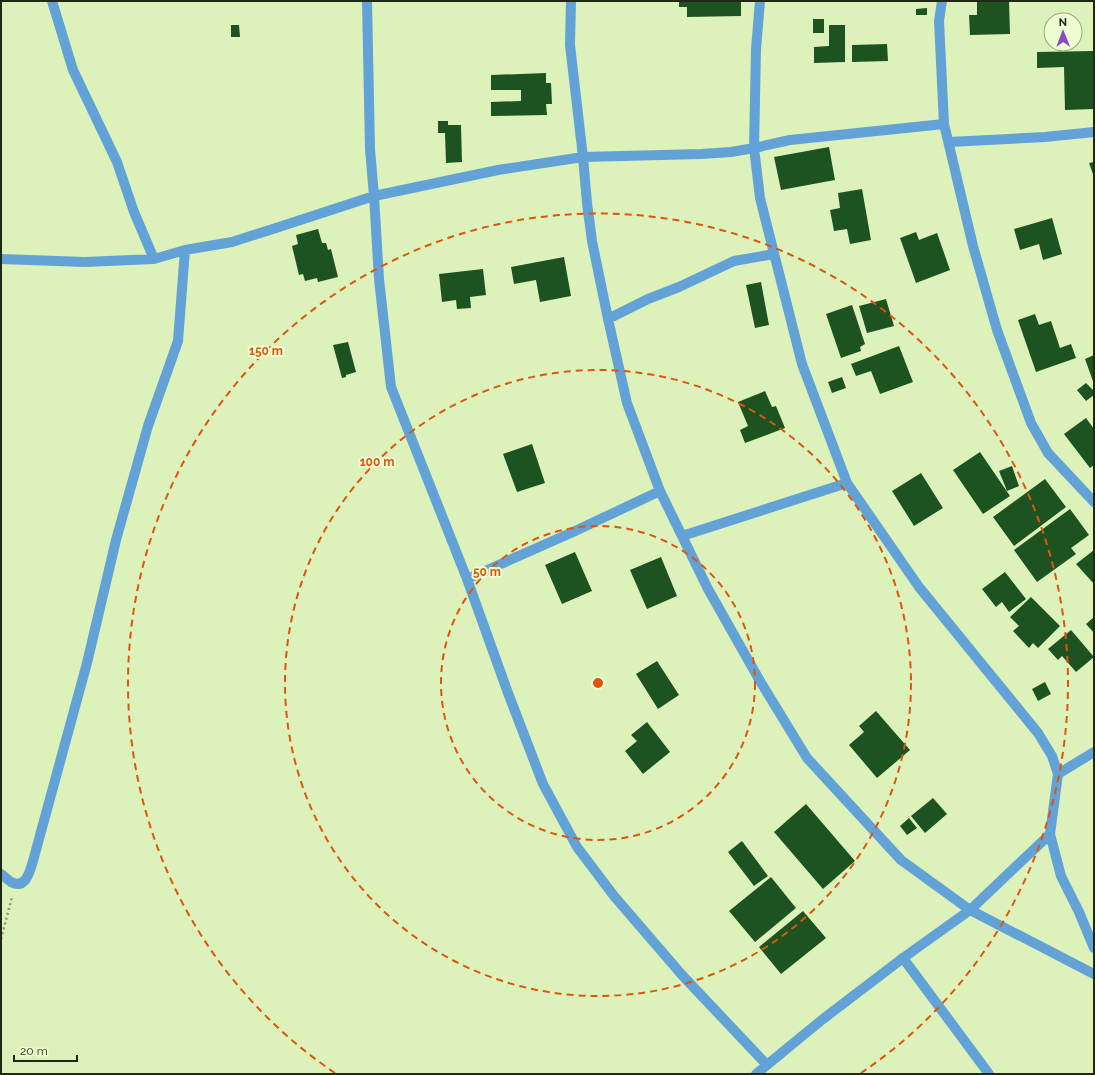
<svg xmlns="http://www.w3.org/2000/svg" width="1095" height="1075" viewBox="0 0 1095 1075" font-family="Raleway,sans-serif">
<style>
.building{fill:#1d5320}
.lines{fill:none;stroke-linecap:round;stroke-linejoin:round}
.path{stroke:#88966e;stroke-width:2.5;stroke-dasharray:2 3;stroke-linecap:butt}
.lane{stroke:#62a2d6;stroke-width:10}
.street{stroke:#62a2d6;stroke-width:10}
.ring{fill:none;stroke:#de560c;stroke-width:2;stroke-dasharray:7 5}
.centre{fill:#de560c;stroke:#edfdd1;stroke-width:2}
.ring-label{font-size:12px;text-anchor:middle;font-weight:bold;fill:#de560c;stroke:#edfdd1;stroke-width:4;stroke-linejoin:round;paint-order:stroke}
</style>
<rect width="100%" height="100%" fill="#ddf2ba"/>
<path class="building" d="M679,1H741V16L687,17V7H679Z
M977,1H1009L1010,34L970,35L969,15H977Z
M927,8V15H916V9Z
M813,19H824V33H813Z
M231,25H239L240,37H231Z
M829,25H845V62L814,63V47L829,46Z
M887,44L888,61L852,62V45Z
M1094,51V109L1065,110L1064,67L1037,68V52Z
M546,73V83H551L552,104H546L547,115L491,116V102L521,101V90H491V75Z
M438,121H448V125H461L462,162L446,163L445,133H438Z
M829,147L835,180L781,190L774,157Z
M1094,162V177L1089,163Z
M862,189L871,240L850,244L847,229L834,231L830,210L840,208L838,193Z
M1052,218L1062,254L1043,260L1039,244L1020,250L1014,229Z
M318,229L322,243H326L328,250L331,249L338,277L318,282L317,278L305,281L303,274L299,275L292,246L298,244L296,235Z
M916,232L919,240L937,233L950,270L916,283L900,238Z
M564,257L571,296L540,302L536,280L514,284L511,267Z
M483,269L486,295L470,297L471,308L457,309L456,300L442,302L439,274Z
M761,282L769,325L755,328L746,285Z
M886,299L894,326L867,333L859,306Z
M852,305L865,344L860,347L861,351L841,358L826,314Z
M1035,314L1039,325L1051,321L1060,348L1071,344L1076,358L1036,372L1018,320Z
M348,342L356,372L346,375V377L342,378L333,345Z
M899,346L913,382L880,394L871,371L856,376L851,364Z
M1094,355V384L1085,359Z
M842,377L846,388L832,393L828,382Z
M1086,383L1094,391V395L1086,401L1077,390Z
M765,391L772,407L776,406L785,428L745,443L740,430L748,426L738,402Z
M1086,418L1094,429V465L1090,468L1064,434Z
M532,444L545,483L517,492L503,454Z
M980,452L1010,496L983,514L953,470Z
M1012,466L1019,486L1007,491L999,471Z
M921,473L943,508L914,526L892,491Z
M1045,479L1066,507L1014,546L993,517Z
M1070,509L1089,535L1071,548L1076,554L1037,582L1014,550Z
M1094,550V584L1076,564Z
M575,552L592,591L562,604L545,565Z
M661,557L677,596L647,609L630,570Z
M1005,572L1026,599L1009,612L1002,602L996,607L982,589Z
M1031,597L1060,626L1038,648L1033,643L1029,648L1013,631L1019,626L1010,617Z
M1094,617V633L1086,624Z
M1071,630L1094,657L1076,672L1062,656L1058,660L1048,649Z
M657,661L679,695L658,709L636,674Z
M1045,682L1051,694L1038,701L1032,689Z
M876,711L910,750L877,778L849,745L864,732L859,726Z
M647,722L670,752L643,774L625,751L637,741L631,735Z
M933,798L947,814L925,833L911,816Z
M806,804L855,861L823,889L774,832Z
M909,818L917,828L907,835L900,826Z
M742,841L768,876L754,886L728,852Z
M771,877L796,908L755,942L729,911Z
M803,911L826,938L781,974L759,947Z"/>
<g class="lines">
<path class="path" d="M1,939L12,897"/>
<path class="lane" d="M903,958L989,1074"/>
<path class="street" d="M52,1L73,70L117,162L134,212L154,259
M367,1L370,149L374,196L379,279L391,387L467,579L508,693L543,784L577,847L614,896L682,975L767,1065
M571,1L570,45L583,157L587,203L592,241L608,319L627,403L660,491L708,589L760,681L807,758L901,860L970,910L1094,974
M760,1L756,49L754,148L760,198L802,364L847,483L919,587L1038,733L1052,756L1058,774L1050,834L1061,876L1079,912L1094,948
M942,1L939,21L944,124L973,246L997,330L1031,423L1048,453L1094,502
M949,142L1045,137L1094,132
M1,259L85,262L154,259L185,250L232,242L279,227L374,196L498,170L583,157L701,154L731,152L754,148L790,140L944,124
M608,319L648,299L679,287L734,261L774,254
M682,536L847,483
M467,579L573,532L660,491
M1058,774L1094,752
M1,874C4,876 8,880 11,882C26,890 30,871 33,861L87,663L116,540L148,426L178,341L185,250
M756,1074L823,1019L903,958L970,910L1050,834"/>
</g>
<g class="ring">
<circle cx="598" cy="683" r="157"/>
<circle cx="598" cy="683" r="313"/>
<path d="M335 1073A470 470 0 1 1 861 1073"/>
</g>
<circle cx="598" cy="683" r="6" class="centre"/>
<g class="ring-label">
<text x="266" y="355">150 m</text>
<text x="377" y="466">100 m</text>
<text x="487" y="576">50 m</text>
</g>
<rect width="1095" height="1075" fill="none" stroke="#202712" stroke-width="4"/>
<g transform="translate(1063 32) rotate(359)"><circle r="19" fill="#edfdd1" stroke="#9ba785"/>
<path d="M0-3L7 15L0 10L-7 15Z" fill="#884cc2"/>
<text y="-6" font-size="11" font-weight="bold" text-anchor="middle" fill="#202712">N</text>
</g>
<path d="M14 1055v6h63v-6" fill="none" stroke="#202712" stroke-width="2"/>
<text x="20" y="1055" font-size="12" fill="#202712" stroke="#edfdd1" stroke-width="3" paint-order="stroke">20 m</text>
</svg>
